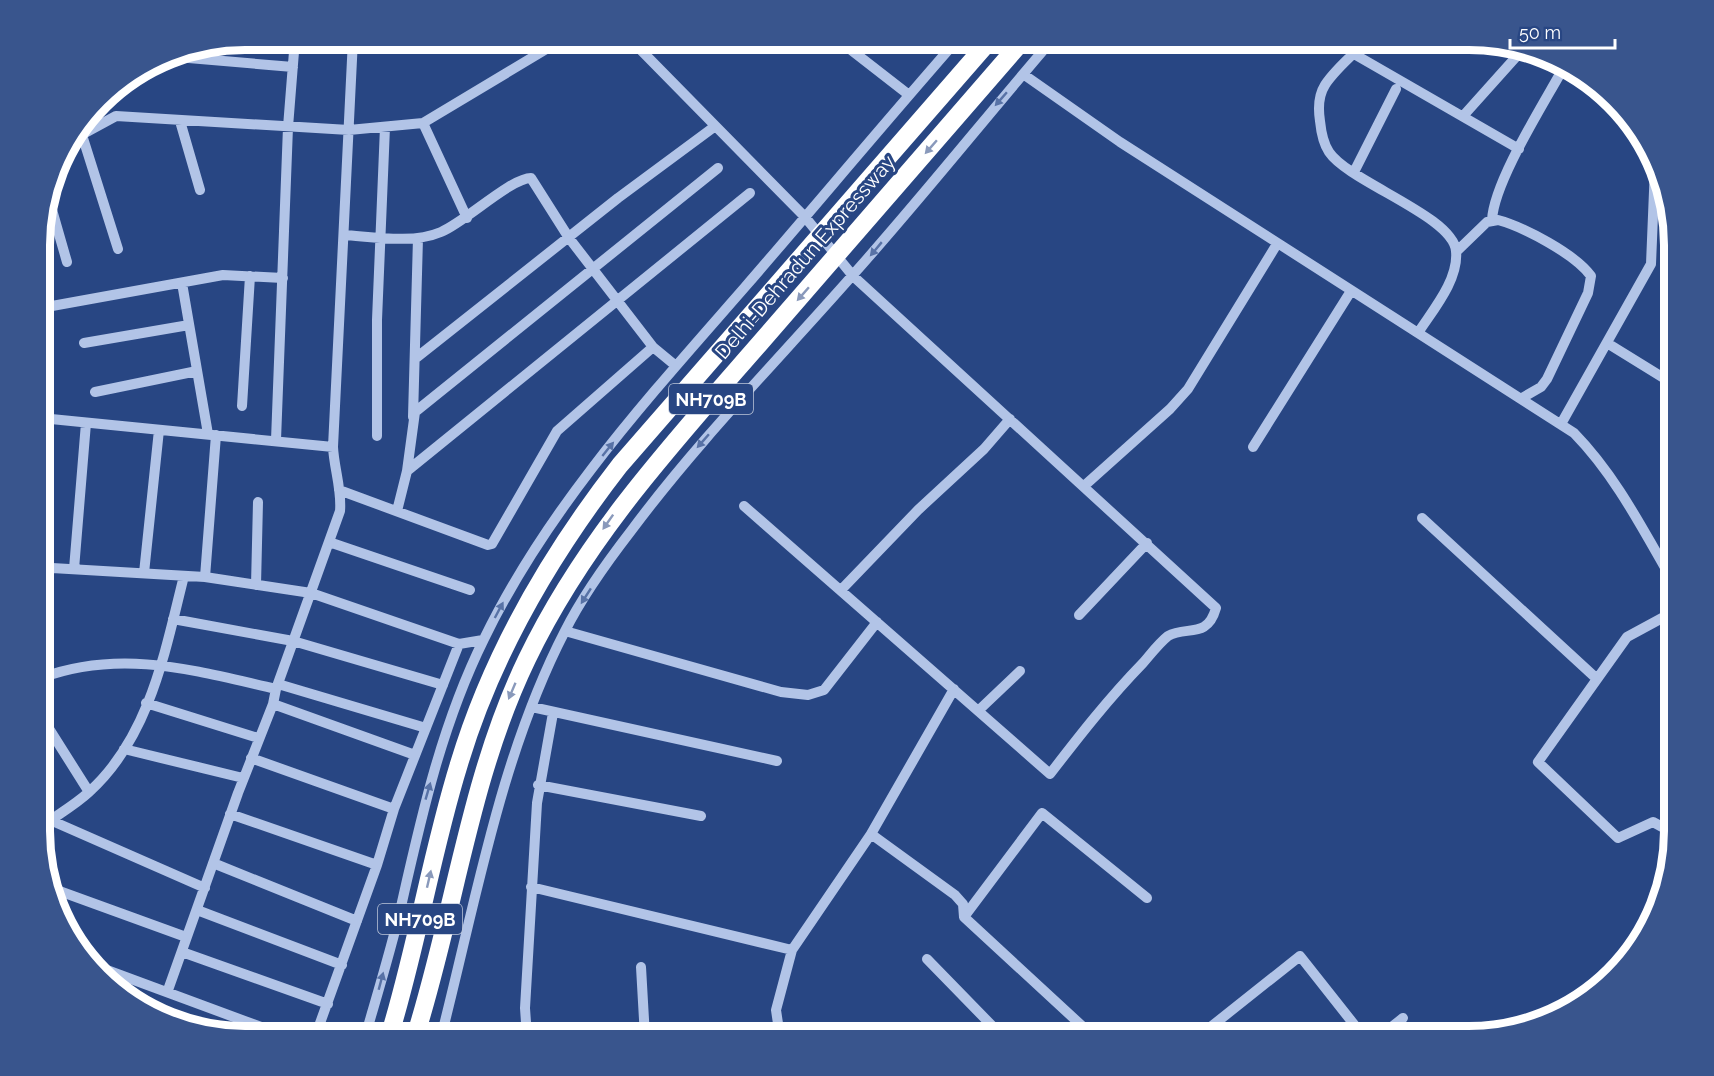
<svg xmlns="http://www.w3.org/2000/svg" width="1714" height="1076" viewBox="0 0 1714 1076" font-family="Raleway,sans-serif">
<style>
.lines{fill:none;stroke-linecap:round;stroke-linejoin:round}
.minor{stroke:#b2c4e7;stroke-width:10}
.highway{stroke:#fff;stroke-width:18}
.oneway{fill:#5872a6}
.oneway2{fill:#8999bb}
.labels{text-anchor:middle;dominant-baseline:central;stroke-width:6;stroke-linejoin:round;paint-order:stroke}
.shield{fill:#284683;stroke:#bec8da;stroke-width:1.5}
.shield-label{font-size:18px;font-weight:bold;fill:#fff}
.street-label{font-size:20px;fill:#fff;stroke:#284683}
.rim{fill:none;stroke:#fff;stroke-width:8}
</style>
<rect width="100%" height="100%" fill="#284683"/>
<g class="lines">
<path class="minor" d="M630,39L805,217L853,276L1216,608C1207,640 1186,625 1168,636C1159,643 1150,655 1143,663C1109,698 1080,735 1050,774L744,506
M837,39L909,95
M1333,39L1354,54L1519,149
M1369,39C1355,53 1336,68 1325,85C1318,96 1318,108 1320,121C1321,131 1323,143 1329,152C1349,182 1453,216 1456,251C1459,280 1432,311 1418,333
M165,56L293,67
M1023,74L1120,142L1574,433C1617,477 1644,532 1675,585
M1464,115L1524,48
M180,121L200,190
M423,123L467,218
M82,135L118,249
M70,141L116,116L349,130L423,123L563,39
M1354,172L1396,89
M48,196L67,262
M1492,220C1494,181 1545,102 1565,65
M344,235C374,237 413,244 441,232C465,222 511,178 531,178L569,238L653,347L676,366
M1456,252L1487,222L1498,220C1524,227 1575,254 1591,276L1588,293L1547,379L1541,387L1522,398
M182,283L208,434
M41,308L223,275L283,278
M84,343L189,325
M1607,343L1675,385
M416,358L618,198L714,127
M95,392L197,371
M242,406L250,276
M413,417L418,238
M41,418L333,447
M1561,424L1651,264L1655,167
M377,436V320L385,127
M276,440L288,127L295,39
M1253,447L1351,291
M407,471L750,193
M1084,486L1170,409L1188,389L1277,244
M339,490L488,545L492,544L557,431L653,347
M397,511L407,471L415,412L718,168
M1422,518L1597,679
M329,542L470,590
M74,569L86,423
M41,571L52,568L205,577L311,593L459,644L483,640
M144,573L159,430
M205,577L216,435
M256,585L258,502
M841,590L918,510L984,449L1010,419
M1675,611L1627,637L1538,762L1618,838L1653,822L1675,834
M1079,615L1147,543
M173,619L293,641L443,685
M565,631L781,692L808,695L824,690L877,622
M41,678C122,648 196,671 276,689
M278,684L426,728
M146,703L258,738
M273,704L415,755
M532,707L777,761
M979,710L1020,671
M41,716L89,792
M124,749L243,778
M251,758L394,809
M538,785L701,816
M41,804L50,820L205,888
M230,814L377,865
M41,827C57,815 75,805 89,792C150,737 165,651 184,576
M871,834L954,689
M213,863L357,921
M531,887L792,950
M51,888L186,937
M197,910L342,965
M964,917L1042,813L1147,898
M182,952L328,1004
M927,959L1003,1037
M96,966L288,1037
M641,967L645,1037
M168,990L238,793L273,704L276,689L340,511C342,490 334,468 333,447L353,39
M315,1037L377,865L394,809L459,644
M365,1037C377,995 390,953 400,911C421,818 441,726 484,639C548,507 649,397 745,287C816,205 886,121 958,39
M441,1037C476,901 500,757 565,631C583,595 607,562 631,531C698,441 777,361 851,277C920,200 985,118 1053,39
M527,1037L525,1008L537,803L553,713
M780,1037L776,1010L792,950L871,834L955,895L963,904L964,917L1094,1037
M1198,1037L1300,956L1364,1037
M1379,1037L1403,1018"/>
<path class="highway" d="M389,1037C417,947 431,854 459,764C492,654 550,555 620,465L991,39
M415,1037C455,911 469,779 527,659C585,538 674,442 761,342C848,241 936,140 1024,39"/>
</g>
<defs><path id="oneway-solid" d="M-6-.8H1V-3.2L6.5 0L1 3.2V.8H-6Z" transform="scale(1.5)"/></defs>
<g class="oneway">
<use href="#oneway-solid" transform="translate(1001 99) rotate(131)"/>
<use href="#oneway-solid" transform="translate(876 249) rotate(130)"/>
<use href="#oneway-solid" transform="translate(703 441) rotate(131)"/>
<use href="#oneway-solid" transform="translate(608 449) rotate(-51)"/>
<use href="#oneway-solid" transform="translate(586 596) rotate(123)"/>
<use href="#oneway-solid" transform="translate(499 610) rotate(-62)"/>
<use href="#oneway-solid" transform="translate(428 791) rotate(-74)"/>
<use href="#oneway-solid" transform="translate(381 981) rotate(-75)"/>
</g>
<g class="oneway2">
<use href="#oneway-solid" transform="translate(931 147) rotate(131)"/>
<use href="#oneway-solid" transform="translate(803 294) rotate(131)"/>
<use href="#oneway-solid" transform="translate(608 522) rotate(125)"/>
<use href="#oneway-solid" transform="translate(512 691) rotate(113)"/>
<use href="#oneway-solid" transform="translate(429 879) rotate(-77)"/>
</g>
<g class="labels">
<g class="shield">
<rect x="669" y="384" width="84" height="30" rx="4.5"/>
<rect x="378" y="904" width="84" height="30" rx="4.5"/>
</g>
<g class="shield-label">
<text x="711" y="399">NH709B</text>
<text x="420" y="919">NH709B</text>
</g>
<g class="street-label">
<text transform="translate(805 257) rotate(-49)">Delhi-Dehradun Expressway</text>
</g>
</g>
<path d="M0 0H1714V1076H0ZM245 50H1469A195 195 0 0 1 1664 245V831A195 195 0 0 1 1469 1026H245A195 195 0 0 1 50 831V245A195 195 0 0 1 245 50Z" fill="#39558d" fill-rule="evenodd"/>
<path class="rim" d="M245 50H1469A195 195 0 0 1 1664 245V831A195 195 0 0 1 1469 1026H245A195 195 0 0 1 50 831V245A195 195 0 0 1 245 50Z"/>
<path d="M1510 39v9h105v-9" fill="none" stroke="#ffffff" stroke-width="3"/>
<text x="1519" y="39" font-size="18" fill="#ffffff" stroke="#284683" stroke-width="4.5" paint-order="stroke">50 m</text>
</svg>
